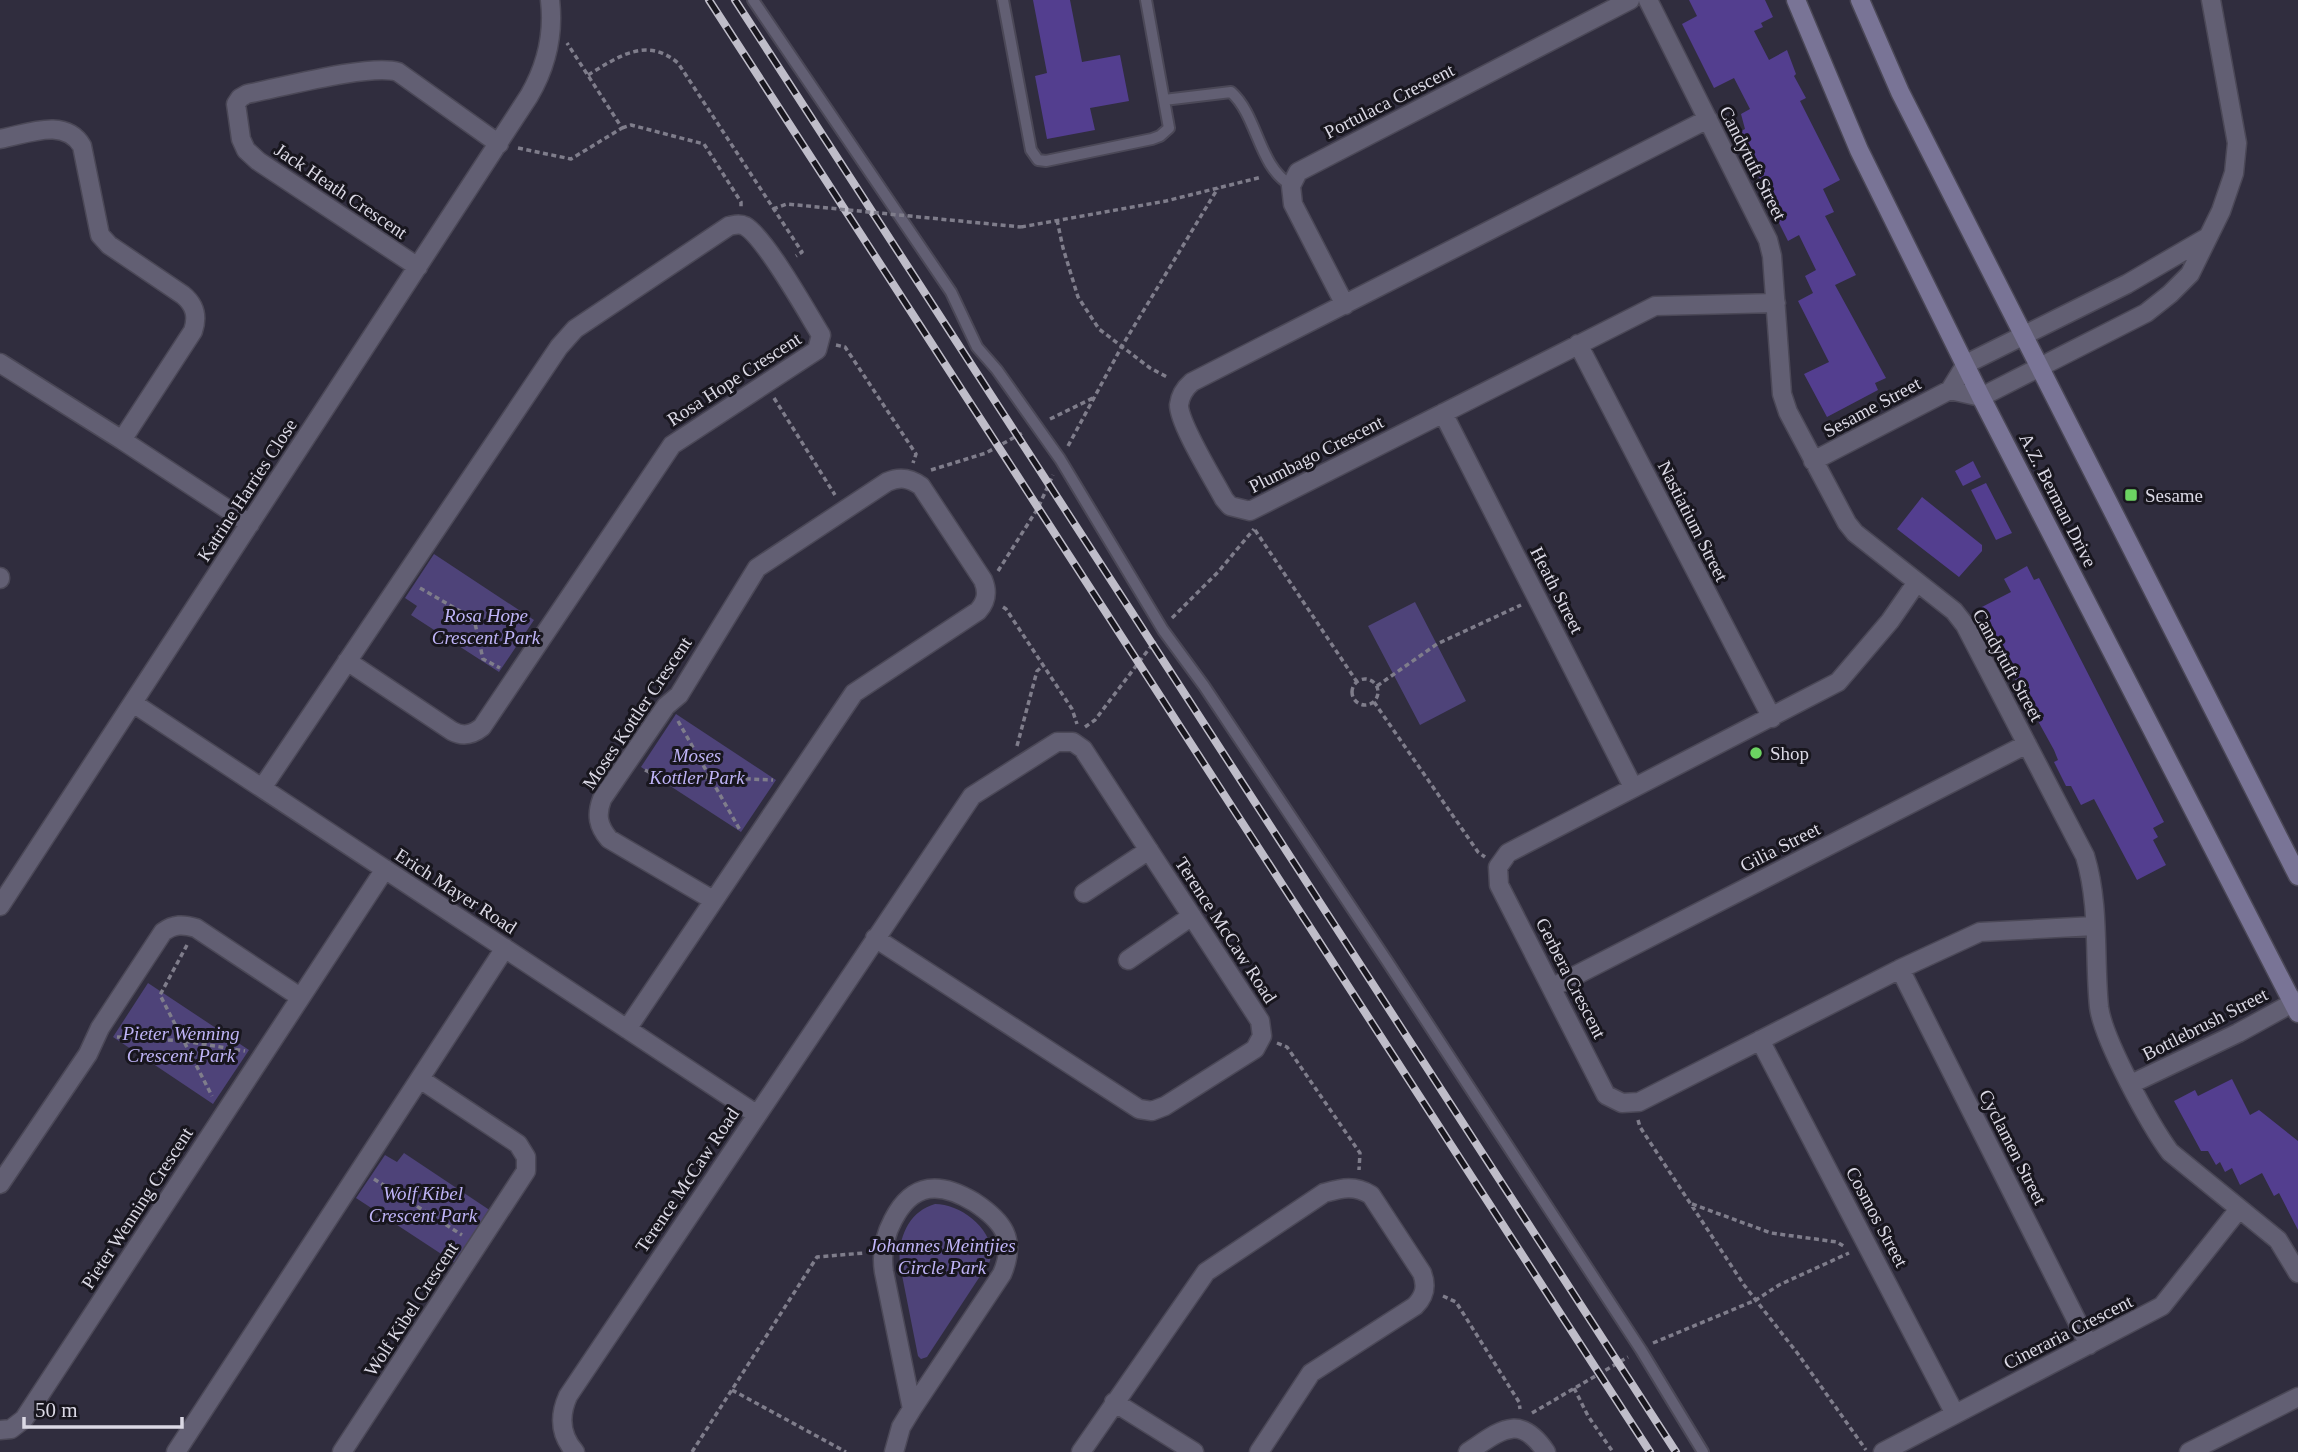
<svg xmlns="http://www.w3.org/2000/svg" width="2298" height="1452" viewBox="0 0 2298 1452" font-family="'Times New Roman',serif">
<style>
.green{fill:#4e4379}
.building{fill:#533e8f}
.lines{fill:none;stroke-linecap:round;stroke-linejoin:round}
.service-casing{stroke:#4b4857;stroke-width:14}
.minor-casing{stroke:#4b4857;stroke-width:21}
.secondary-casing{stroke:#4b4857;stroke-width:21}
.path{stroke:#7f7d8b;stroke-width:3.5;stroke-dasharray:5 3.5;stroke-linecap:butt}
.service{stroke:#625f73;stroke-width:10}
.minor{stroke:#625f73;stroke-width:18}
.secondary{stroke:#797496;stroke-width:18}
.rail-casing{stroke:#bfbdc9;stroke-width:8}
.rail{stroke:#18161e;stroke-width:5;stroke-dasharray:16;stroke-linecap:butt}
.path-bridge{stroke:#7f7d8b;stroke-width:3.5;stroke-dasharray:5 3.5;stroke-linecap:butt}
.poi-dot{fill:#6cd362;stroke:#18161e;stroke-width:2.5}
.labels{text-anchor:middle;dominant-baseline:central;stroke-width:6;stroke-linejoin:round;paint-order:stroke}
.street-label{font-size:19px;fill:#dbd9e5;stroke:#18161e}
.poi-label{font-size:19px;fill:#dbd9e5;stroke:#18161e;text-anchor:start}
.park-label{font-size:19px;font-style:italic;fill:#bfb4f7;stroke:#18161e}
</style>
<rect width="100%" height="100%" fill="#302d3e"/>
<path class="green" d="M434,554L534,620L499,672L411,615L417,606L405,598Z
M1415,602L1466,701L1420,725L1368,626Z
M676,714L776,780L741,832L641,767Z
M148,983L249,1050L213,1104L113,1037Z
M404,1153L491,1211L455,1263L356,1198L385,1155L397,1162Z
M935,1204C962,1204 998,1232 990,1261L927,1357L921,1359L918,1356L900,1265C897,1239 909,1211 935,1204Z"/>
<path class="building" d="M1033,0H1070L1082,62L1120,55L1129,101L1090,108L1095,130L1047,139L1035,76L1047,73Z
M1689,0H1765L1773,17L1761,23L1763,27L1754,31L1769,60L1787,50L1796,74L1794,76L1806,98L1800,101L1840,180L1823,189L1834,212L1825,216L1856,275L1835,285L1886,378L1875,383L1878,390L1827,417L1804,374L1829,362L1798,301L1813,293L1805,276L1816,270L1799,235L1788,241L1778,221L1780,220L1737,133L1745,129L1741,114L1750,109L1734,78L1714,88L1682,24L1697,16Z
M1973,461L1981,477L1963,486L1955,471Z
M1986,483L2012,533L1996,540L1971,490Z
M1922,497L1982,545V551L1959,577L1897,529Z
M2027,566L2034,580L2039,578L2164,822L2153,828L2158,837L2153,840L2166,865L2137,880L2094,799L2081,805L2071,786H2066L2054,762L2058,760L2054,750L2018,685L1980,608L2011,592L2004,579Z
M2232,1079L2250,1115L2259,1110L2298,1141V1230L2279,1193L2274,1196L2262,1173L2240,1185L2232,1168L2225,1172L2220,1162L2216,1165L2208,1151H2201L2174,1101L2195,1090L2198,1096Z"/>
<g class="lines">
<defs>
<path id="service" d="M753,0L951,292L977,347L997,370L1060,459L1163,630L1204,686L1387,961L1641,1350L1703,1452
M1003,0L1031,150L1038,160L1046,161L1152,139L1160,136L1169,128L1146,0
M1164,100L1231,92C1258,116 1258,166 1291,185"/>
<path id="minor" d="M1648,0L1768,240L1772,256L1782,394L1788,412L1847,523L1855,533L1954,611L1965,625L2085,856C2100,905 2094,957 2099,1007C2103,1039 2150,1125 2170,1152L2278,1240L2298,1273
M1708,119L1192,382C1185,388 1180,396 1179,405C1179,424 1214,480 1224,499L1230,506L1250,511L1655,306L1776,303
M0,139C27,134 65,117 82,146L100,235L109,245L183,295C195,305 198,316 193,331L122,440L0,363
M418,267L258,161L246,150L241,139L236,104L240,98L247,94C279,88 371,63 398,72L499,144
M1345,305L1293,204L1291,186L1298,172L1630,0
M1578,344L1772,718
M1950,390L1981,397L2146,313L2170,294L2190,274L2221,211L2234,173L2237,143L2211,0
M1443,413L1633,787
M122,440L250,524
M1813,461L1950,390L1966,364L2127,284L2206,238
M0,577V579
M1917,582L1890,621L1838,682L1508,853L1498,867L1499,885L1606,1095L1622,1103L1639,1102L1900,969L1980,932L2095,926
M133,703L756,1114
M262,788L559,347L575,329L729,226C735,225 739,223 745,226C765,237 807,312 821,335L817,350L672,445L482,727C472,735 463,737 452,731L347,661
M1084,893L1149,850
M0,906L529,96C546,67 554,34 550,0
M1128,960L1192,916
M1900,969L2089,1345
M1553,987L2027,744
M627,1029L854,693L978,611C987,601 988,592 983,580L921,486C910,478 900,476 887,482L757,568L679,695L666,706L602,799C596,815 598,826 609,839L713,900
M1760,1040L1955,1414
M2131,1084L2238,1033L2298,1000
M0,1184L88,1054L100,1028L163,932C174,924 183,924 196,928L300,997
M1114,1402L1194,1452
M0,1430L11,1429L24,1419L385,869
M176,1452L505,948
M342,1452L526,1171V1157L518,1144L420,1079
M575,1452C560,1435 559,1416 568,1396L972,796L1057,742H1073L1083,749L1260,1021L1262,1036L1255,1049L1165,1106L1152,1111L1139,1109L875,938
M894,1452L901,1427L912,1409L1002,1274C1017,1239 1003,1221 974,1202C941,1182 913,1181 893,1220C884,1237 881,1253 884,1272L912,1409
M1081,1452L1206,1272L1324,1193C1343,1188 1354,1185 1371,1195L1422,1273C1427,1286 1425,1296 1415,1306L1311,1373L1259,1452
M1468,1452C1500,1431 1519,1412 1546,1452
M1883,1452L2162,1306L2239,1209
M2189,1452L2298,1397"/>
<path id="secondary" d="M1796,0L1859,150L1981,397L2298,1013
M1860,0L1900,92L2298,876"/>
</defs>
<use href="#service" class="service-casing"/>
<use href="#minor" class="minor-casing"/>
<use href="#secondary" class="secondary-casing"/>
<path class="path" d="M588,75C618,57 646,36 678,63L802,252L796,256
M622,128L631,125L704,144L741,202V208
M518,148L571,159L622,128L567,43
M1057,220L1063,248L1078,297L1099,329L1150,368L1169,378
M1021,227L1166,201L1262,177
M836,345L845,347L916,454L913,463
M774,398L835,495
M1050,419L1093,398
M1068,446L1122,346L1218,188
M931,470L986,453L1024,432
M1255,530L1357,682
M998,571L1038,508L1053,475
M420,588L474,619L483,659L500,668
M1003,607L1006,609L1072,709L1077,724
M1172,618L1219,571L1254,529
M1352 692a13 13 0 1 1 26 0a13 13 0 1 1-26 0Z
M1377,686L1437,644L1521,605
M1374,702L1478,852L1485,857
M678,721L740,830
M1085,727L1095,720L1155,641
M1017,746L1037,671L1043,666
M645,770L655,775L773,780
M187,945L160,995L212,1096
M117,1037L184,1041L245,1051
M1277,1043L1287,1047L1360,1153L1359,1170
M1638,1120L1640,1127L1744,1285L1798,1354L1866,1450
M374,1179L462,1235
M1692,1204L1771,1233L1837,1242L1845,1247
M1443,1296L1456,1302L1519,1402L1520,1409
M1653,1343L1756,1300L1779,1285L1849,1253
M1574,1388L1588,1416L1613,1452
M732,1390L846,1452
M1532,1413L1628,1357
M692,1452L817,1257L864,1253"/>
<use href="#service" class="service"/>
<use href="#minor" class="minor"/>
<use href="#secondary" class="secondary"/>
<defs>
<path id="rail" d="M709,0L1650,1452
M735,0L1676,1452"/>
</defs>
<use href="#rail" class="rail-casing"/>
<use href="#rail" class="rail"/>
<path class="path-bridge" d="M773,209L787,204L1021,227"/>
</g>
<g class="poi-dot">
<rect x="2124" y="488" width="14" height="14" rx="3.5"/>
<circle cx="1756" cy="753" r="7"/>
</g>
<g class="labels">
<g class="street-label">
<text transform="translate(1389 101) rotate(-27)">Portulaca Crescent</text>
<text transform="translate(1753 163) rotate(63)">Candytuft Street</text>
<text transform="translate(341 191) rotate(34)">Jack Heath Crescent</text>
<text transform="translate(734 379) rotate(-33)">Rosa Hope Crescent</text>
<text transform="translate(1872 407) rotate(-28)">Sesame Street</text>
<text transform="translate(1316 454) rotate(-27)">Plumbago Crescent</text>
<text transform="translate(247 490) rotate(-57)">Katrine Harries Close</text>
<text transform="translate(2058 500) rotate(63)">A.Z. Berman Drive</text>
<text transform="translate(1693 521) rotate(63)">Nastiatium Street</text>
<text transform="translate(1557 590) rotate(63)">Heath Street</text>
<text transform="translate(2008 665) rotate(61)">Candytuft Street</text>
<text transform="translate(637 713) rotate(-56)">Moses Kottler Crescent</text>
<text transform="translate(1780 847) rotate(-27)">Gilia Street</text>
<text transform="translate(456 891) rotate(33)">Erich Mayer Road</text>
<text transform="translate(1226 930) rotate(57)">Terence McCaw Road</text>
<text transform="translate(1571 978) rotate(63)">Gerbera Crescent</text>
<text transform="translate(2205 1024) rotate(-27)">Bottlebrush Street</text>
<text transform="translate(2013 1147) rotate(63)">Cyclamen Street</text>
<text transform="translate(687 1180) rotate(-56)">Terence McCaw Road</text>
<text transform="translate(137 1208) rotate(-57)">Pieter Wenning Crescent</text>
<text transform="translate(1877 1217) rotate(62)">Cosmos Street</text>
<text transform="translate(411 1309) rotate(-57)">Wolf Kibel Crescent</text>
<text transform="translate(2068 1332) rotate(-27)">Cineraria Crescent</text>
</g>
<g class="poi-label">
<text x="2145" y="495">Sesame</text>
<text x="1770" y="753">Shop</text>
</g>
<g class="park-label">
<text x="486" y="615">Rosa Hope<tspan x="486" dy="22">Crescent Park</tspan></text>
<text x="697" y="755">Moses<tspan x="697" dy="22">Kottler Park</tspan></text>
<text x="181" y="1033">Pieter Wenning<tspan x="181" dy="22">Crescent Park</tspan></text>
<text x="423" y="1193">Wolf Kibel<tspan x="423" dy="22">Crescent Park</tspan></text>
<text x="942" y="1245">Johannes Meintjies<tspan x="942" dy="22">Circle Park</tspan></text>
</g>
</g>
<path d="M24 1417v10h158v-10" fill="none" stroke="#dbd9e5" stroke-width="3.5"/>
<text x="35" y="1417" font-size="21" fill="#dbd9e5" stroke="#18161e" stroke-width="5" paint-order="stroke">50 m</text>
</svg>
